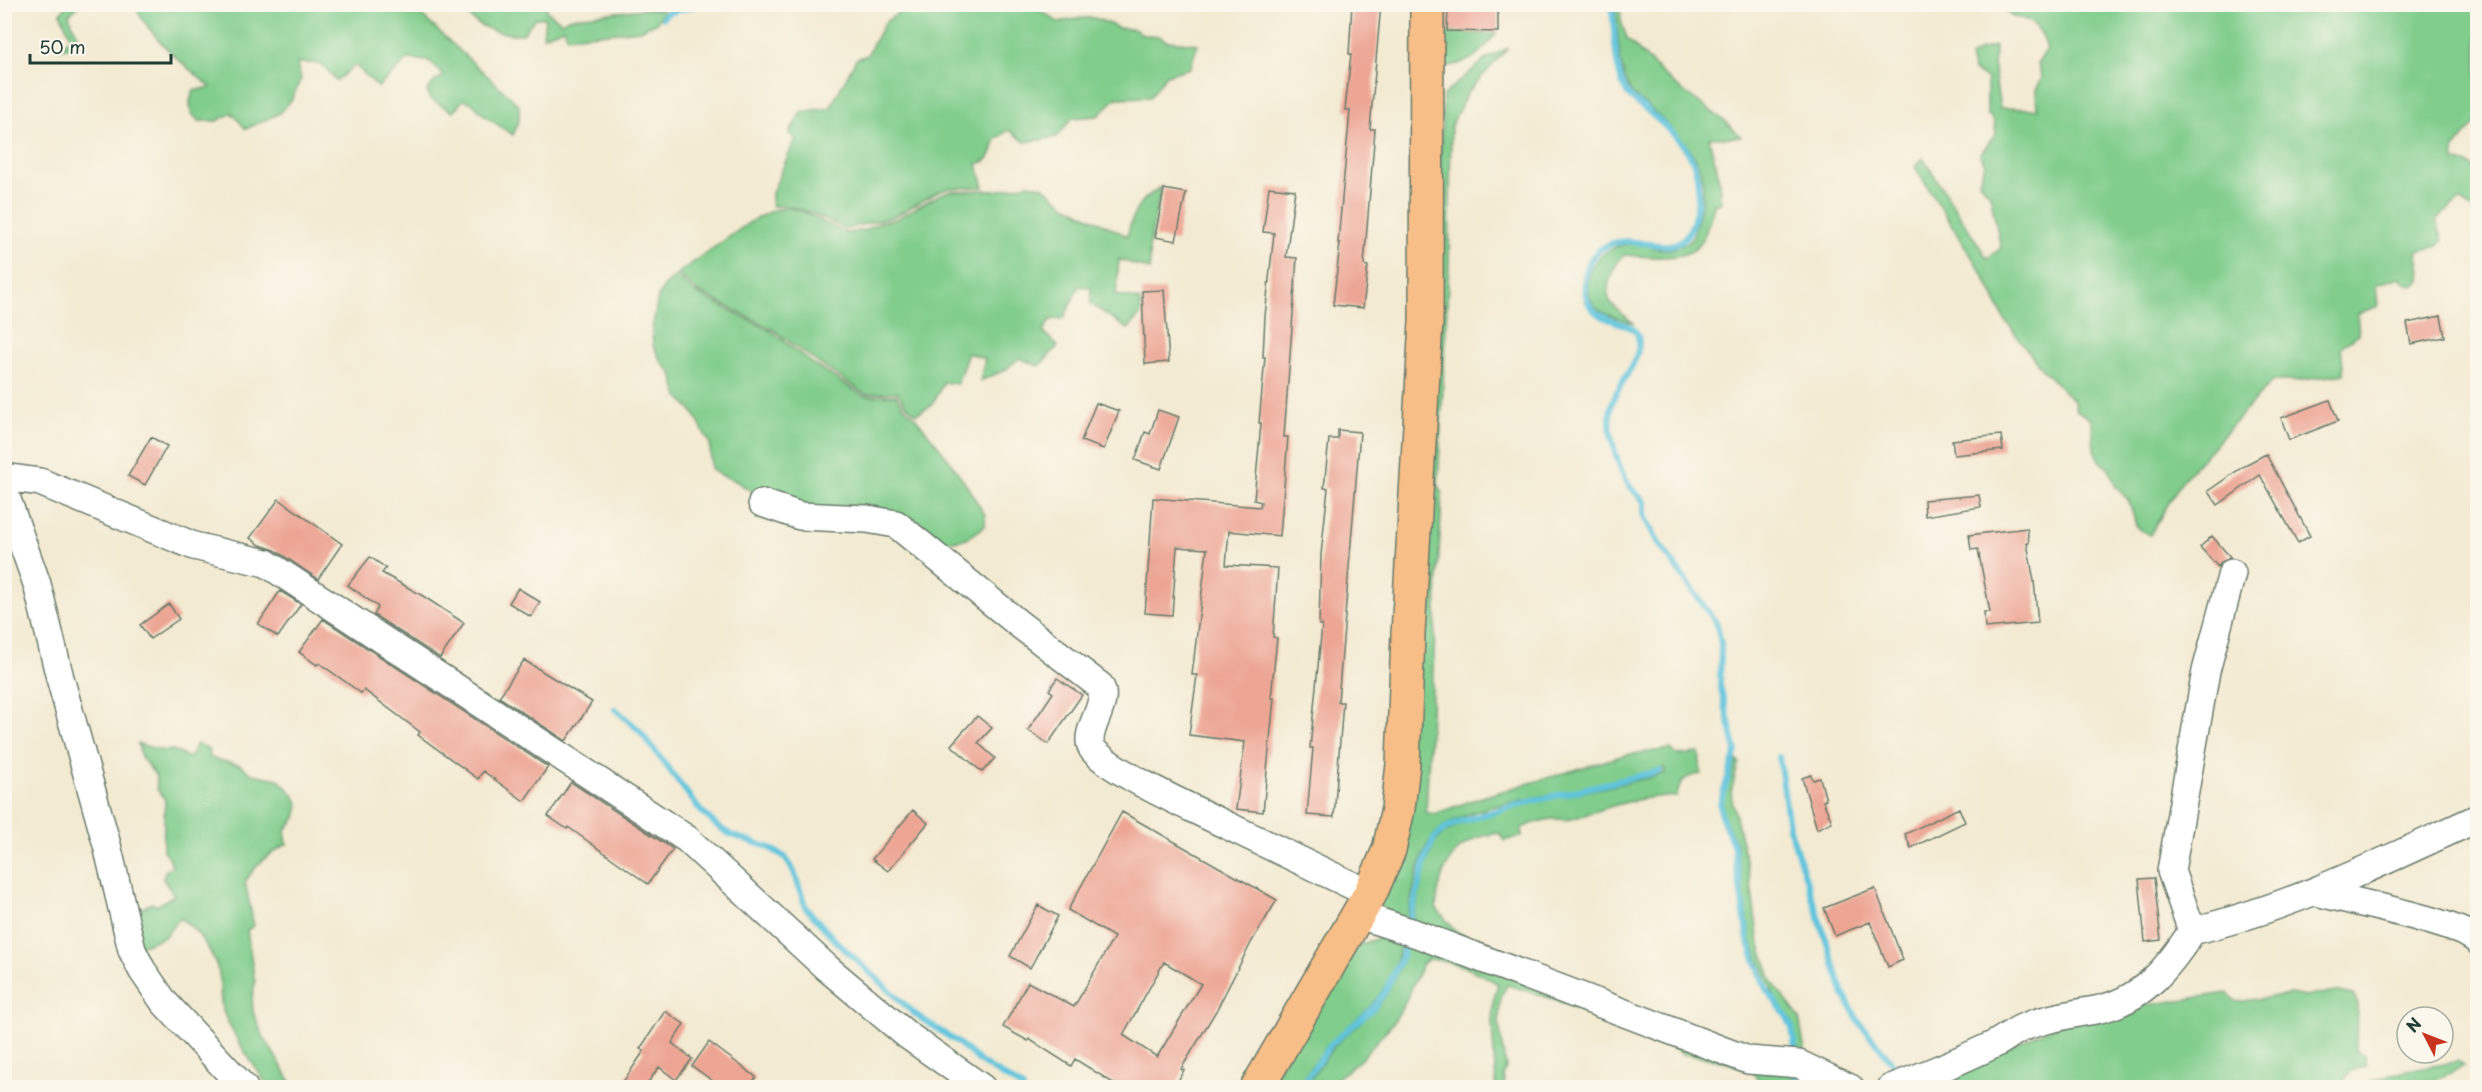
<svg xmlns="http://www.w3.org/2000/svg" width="2482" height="1092" viewBox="0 0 2482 1092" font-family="'Playpen Sans',sans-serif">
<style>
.green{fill:#80cd8c;stroke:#508560;stroke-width:1.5}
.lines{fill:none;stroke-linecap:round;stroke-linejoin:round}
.stream{stroke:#60c5dd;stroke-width:6}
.building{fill:#eda694;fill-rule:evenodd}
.minor-casing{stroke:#697a6b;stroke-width:30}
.major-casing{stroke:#697a6b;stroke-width:36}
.minor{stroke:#fff;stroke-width:27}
.major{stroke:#f7be87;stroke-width:33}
</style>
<rect width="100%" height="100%" fill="#fbf7ec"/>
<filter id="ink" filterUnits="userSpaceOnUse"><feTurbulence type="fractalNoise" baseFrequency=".0167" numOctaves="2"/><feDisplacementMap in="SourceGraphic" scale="12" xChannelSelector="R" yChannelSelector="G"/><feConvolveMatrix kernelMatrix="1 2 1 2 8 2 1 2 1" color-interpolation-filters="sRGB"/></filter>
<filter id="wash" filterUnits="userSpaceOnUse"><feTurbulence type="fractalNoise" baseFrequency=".008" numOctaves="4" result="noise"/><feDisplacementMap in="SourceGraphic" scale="24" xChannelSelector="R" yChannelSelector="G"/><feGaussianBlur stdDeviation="1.35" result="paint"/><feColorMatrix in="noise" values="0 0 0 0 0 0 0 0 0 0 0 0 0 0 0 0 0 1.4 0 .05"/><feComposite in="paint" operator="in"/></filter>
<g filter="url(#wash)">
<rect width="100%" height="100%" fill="#f3ead2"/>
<path class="green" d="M68,5H79L69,15L79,40L74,47L60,49L71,37L60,13Z
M134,5H410L519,105V120L513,135L485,116L471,102L463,100L453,112L429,98L427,90L434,82L444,76L429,61L409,59L378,87L355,65L336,81C323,62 320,62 297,63L301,79L292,99L280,113L246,129L232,113L217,121H199L191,113L190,101L193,91L211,87C181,63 152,39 134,5Z
M464,5H547V11L562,22L568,18L643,9L664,10L657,22L640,30L567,37L564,28L543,36L545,18H535L523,34C503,35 469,28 464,5Z
M902,5H1033L1058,22L1081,18H1095L1119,28L1134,29L1143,35L1159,36L1167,41L1198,44L1190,68L1166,75L1150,97L1116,98L1098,116L1072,118L1057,137L1025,142L1009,130L996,139C991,152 993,160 977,164L984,187L950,188L938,192L895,216L846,229C821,218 800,204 772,206V193L796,138L789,134L801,112L830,108L856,59L867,55L885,22L897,14Z
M1438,5H1446V33L1496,34C1477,57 1469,65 1439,67Z
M1615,5H1620L1621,21L1627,39L1671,82L1726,122L1741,137L1709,138L1718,173L1721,203L1715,204C1710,217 1707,236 1697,247C1683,262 1642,256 1624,255C1614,264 1601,291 1612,304C1618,311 1627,317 1634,324C1612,314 1588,317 1588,283C1588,257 1614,242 1639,244C1653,246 1659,252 1674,248C1683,246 1692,240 1694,232C1715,166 1696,153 1652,110C1645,103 1634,99 1629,89C1617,65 1619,31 1615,5Z
M2006,5H2477V121L2454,149L2455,161L2474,167L2477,171V213L2460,200L2436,220L2443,241L2438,246L2417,251L2421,271L2420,282L2412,286L2404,282L2400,277L2376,285L2378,306L2357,314L2359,334L2341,347L2344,374L2295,381H2272L2181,482L2150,535L2142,531L2136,525L2129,501L2116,487L2109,468L2099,460L2094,450L2092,420L2076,410L2074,401L2040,367L2003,317L1984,276L1915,167L1923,158L1987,258L2001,248L1990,194L1979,182L1985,164L1980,154L1996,134L1994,121L1987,114V79L1973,70L1970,57L1980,50L1995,46L1994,71L2000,108L2037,109L2036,90L2042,78L2038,63L2047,49C2042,30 2033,17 2012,17L2006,11Z
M1508,48L1468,92L1451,126L1449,263L1438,484L1442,493L1426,812L1434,814L1482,797L1625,755L1671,749L1677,755L1699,753L1701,774C1685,776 1679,781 1677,797C1642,794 1604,809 1571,819C1564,821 1559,818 1552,819C1544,820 1528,824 1521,829L1522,836L1504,841L1499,833C1457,837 1439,867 1436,908L1455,931L1479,943L1488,957L1411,928C1416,909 1426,854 1437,840C1464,807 1617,789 1665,773L1664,768C1635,775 1607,783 1579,789C1540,798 1456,806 1432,838C1419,854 1411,904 1405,926L1378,909L1426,498L1443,95L1486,59Z
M1028,184L1042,186L1066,205L1127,236C1135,209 1136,203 1161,187L1149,248L1150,270L1119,259L1116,295L1140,300L1141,314L1128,329L1091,304V288L1079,286L1064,318L1050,320L1043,332L1058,346L1039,366L1019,358L1005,370L980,381L985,359L968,353L957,384L944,382L932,405L916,414L906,405L897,392L865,394L818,363L772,329L697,291L677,274L753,220L773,210L788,208L802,211L846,233L864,230L881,222L896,219L939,195L950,191L1001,190Z
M675,276L696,293L771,331L816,366L864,396L896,395L904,407L914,416L941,449L965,483L985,515V525C970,540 959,542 938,541L764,499L734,480L716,473L711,468L710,444L693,412L678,396L672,373L662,363L653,345L652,330L658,297L664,287Z
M138,744L165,751L173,750L189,758L197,744L209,749L210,758L240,765L252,774L278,779L294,795L299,805L296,818L285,831L287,844C268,854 257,863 245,882L254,926L247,930L255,983L252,998L253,1012L262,1034L294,1087H269C253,1064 236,1041 225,1016C219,1004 221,991 220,979C217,957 199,930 180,918L164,937L140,946L130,914L152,903L157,906L174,895L163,879L165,871L172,866L170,859L163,850L165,799L157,789L156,776L141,757Z
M1737,760L1739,762L1731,792L1732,800L1750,877L1759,943L1773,983L1799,1017L1806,1058L1799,1062L1792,1021L1775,998L1750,938L1736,844L1722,813L1721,804Z
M1384,936L1403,939L1393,972L1382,992L1369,1008L1327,1045L1297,1087L1266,1088L1359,945Z
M1408,940L1793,1076L1795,1087H1765L1752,1071L1721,1061L1683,1054L1649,1036L1546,997L1508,985C1492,1001 1502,1048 1506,1068L1503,1075L1505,1087H1496L1492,1023L1493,1002L1498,984C1477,971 1453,961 1428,959L1422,965L1403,1007L1392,1024L1360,1060L1341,1075L1328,1087L1304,1088L1334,1046L1375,1009L1386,995L1401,964Z
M2335,991L2353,995L2357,1002L2356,1051L2364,1055L2366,1066L2351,1071L2344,1079L2351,1088H1917L2080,1015L2227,993L2237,1002L2290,994L2305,997Z
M2457,1061L2464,1065C2433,1087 2389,1088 2353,1087C2370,1084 2385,1076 2402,1071C2420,1066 2439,1067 2457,1061Z"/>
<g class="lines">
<path class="stream" d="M1611,4C1616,30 1613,71 1627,93C1633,102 1641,104 1648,111C1681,141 1704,157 1697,205C1685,284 1632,216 1595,254C1589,260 1585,272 1585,279C1580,329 1632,316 1638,336C1644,358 1618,383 1612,403C1606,424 1615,459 1625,478C1629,488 1638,495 1645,502L1644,516L1657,541L1717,624L1721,644L1720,685L1736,751L1720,804L1721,815L1734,848L1748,940L1766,989L1785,1014L1792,1027L1796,1056
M663,18L667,13L700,4
M615,709L639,730L700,810L717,826L731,835L768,847L785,857L794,872L806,908L836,941L915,1014L957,1042L983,1064L1023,1088
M1779,757L1789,827L1844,995L1859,1022L1903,1076
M1409,923L1427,854L1434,839L1444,829L1459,822L1520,804L1660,771
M1797,1075L1799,1088
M1300,1088L1330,1045L1373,1008L1385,992L1402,956L1406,936"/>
</g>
<g id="blocks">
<path class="building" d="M1352,4H1381L1370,129H1375L1364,265L1368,266L1363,308L1333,305L1340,243H1338L1350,110H1345L1351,54H1349Z
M1448,4H1498V32L1447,31Z
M1269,187L1295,190L1286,257L1297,258L1284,437H1288L1280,536L1229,531L1226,565L1278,568L1273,637L1277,638L1271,698H1274L1263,812L1236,809L1245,742L1189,735L1197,675H1192L1207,549L1177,547L1172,615L1145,613L1153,498L1260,507L1261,502L1254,500L1261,423H1259L1265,357H1263L1265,316L1274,233L1263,232Z
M1164,189L1186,193L1176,241L1155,237Z
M1164,290L1169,362L1145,364L1142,291Z
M2441,316L2445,337L2411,344L2407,323Z
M2330,400L2338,421L2289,440L2281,418Z
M1096,403L1119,411L1104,449L1081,441Z
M1158,410L1179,417L1161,469L1135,460L1145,432L1150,434Z
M1338,430L1360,432L1338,702H1343L1334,817L1307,815L1313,748H1310L1322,625H1319L1321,555L1328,488H1324L1329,439H1338Z
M2001,435L2003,450L1954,455L1952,440Z
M151,437L167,446L145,485L128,476Z
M2266,454L2310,536L2298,543L2260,475L2218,505L2208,491L2247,464Z
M1979,495L1981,507L1925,516L1924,500Z
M279,499L342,544L318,579L275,550L260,545L250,538Z
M2027,528L2029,543H2027L2034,581L2038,623L1985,628L1984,612H1990L1978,549L1971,550L1969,535Z
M2212,536L2231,558L2221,562L2218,567L2200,547Z
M370,557L386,568L382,573L423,596L464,623L440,658L374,615L378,607L348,585Z
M518,588L540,602L531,617L509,603Z
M280,591L301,604L278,637L258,624Z
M169,604L179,619L150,639L140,625Z
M323,619L548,767L524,801L483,771L478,779L418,735L420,732L364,690L361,693L319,663L317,665L299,652Z
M524,660L592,702L566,741L499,697Z
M1057,678L1082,695L1048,744L1028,730L1053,693L1049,690Z
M977,716L992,728L978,743L995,758L982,772L951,745Z
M1811,775L1813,780L1820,778L1826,800L1823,801L1832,822L1817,829L1802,778Z
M571,782L673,849L648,884L568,827L567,829L548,816Z
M1959,808L1965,822L1911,848L1905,834Z
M913,810L928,823L888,871L872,859Z
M1122,812L1277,900L1252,941L1216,1011L1181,1069L1184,1070L1174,1088H1121L1075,1059L1071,1066L1029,1039L1028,1041L1003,1027L1028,982L1074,1007L1114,937L1068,910ZM1164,962L1201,984L1157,1057L1123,1035Z
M2154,878L2161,940L2145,942L2139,879Z
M1875,888L1903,960L1888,967L1870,922L1835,936L1824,908Z
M1038,905L1058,916L1030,968L1010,956Z
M665,1011L684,1024L672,1043L692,1059L676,1080L659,1067L644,1088H619L644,1051L640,1049Z
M709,1042L756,1077L749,1088H723L692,1066Z"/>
</g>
</g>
<g filter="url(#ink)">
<use href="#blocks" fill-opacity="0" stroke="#697a6b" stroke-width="1.5"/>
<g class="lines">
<defs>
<path id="minor" d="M4,477L40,482L194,546L266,563L687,839L827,968L907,1035L982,1088
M4,491L37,584L60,678L107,845L132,950L142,970L164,1002L244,1088
M762,503L800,516L867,519L896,524L1019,624L1100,686C1111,705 1079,734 1094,751C1113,771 1167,796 1193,809C1252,837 1311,866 1370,894
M2317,892C2348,901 2459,922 2478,941
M1359,915L1417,934L1748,1060L1799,1064L1850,1088
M2192,931L2171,871L2206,671L2232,573
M1891,1088C1926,1075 1959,1061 1993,1045C2004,1040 2013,1031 2024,1027C2049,1017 2075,1014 2100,1009C2143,999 2169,967 2192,931C2293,907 2384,861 2478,818"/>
<path id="major" d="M1257,1088L1370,894L1389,850L1398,809L1403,764L1408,634L1426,321L1427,4"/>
</defs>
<use href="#minor" class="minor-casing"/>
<use href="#major" class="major-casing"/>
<use href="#minor" class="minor"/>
<use href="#major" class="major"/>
</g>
</g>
<rect width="2482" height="1092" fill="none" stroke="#fbf7ec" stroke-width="24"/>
<g transform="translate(2425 1035) rotate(312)"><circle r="28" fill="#fbf7ec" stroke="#a3ada2" stroke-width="1.5"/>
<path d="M0-4.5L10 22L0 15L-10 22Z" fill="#c8321e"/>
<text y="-9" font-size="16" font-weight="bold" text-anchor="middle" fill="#1f3d34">N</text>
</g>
<path d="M30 54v9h141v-9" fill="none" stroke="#1f3d34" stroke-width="3"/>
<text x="39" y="54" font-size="18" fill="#1f3d34" stroke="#fbf7ec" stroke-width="4.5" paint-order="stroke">50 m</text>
</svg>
